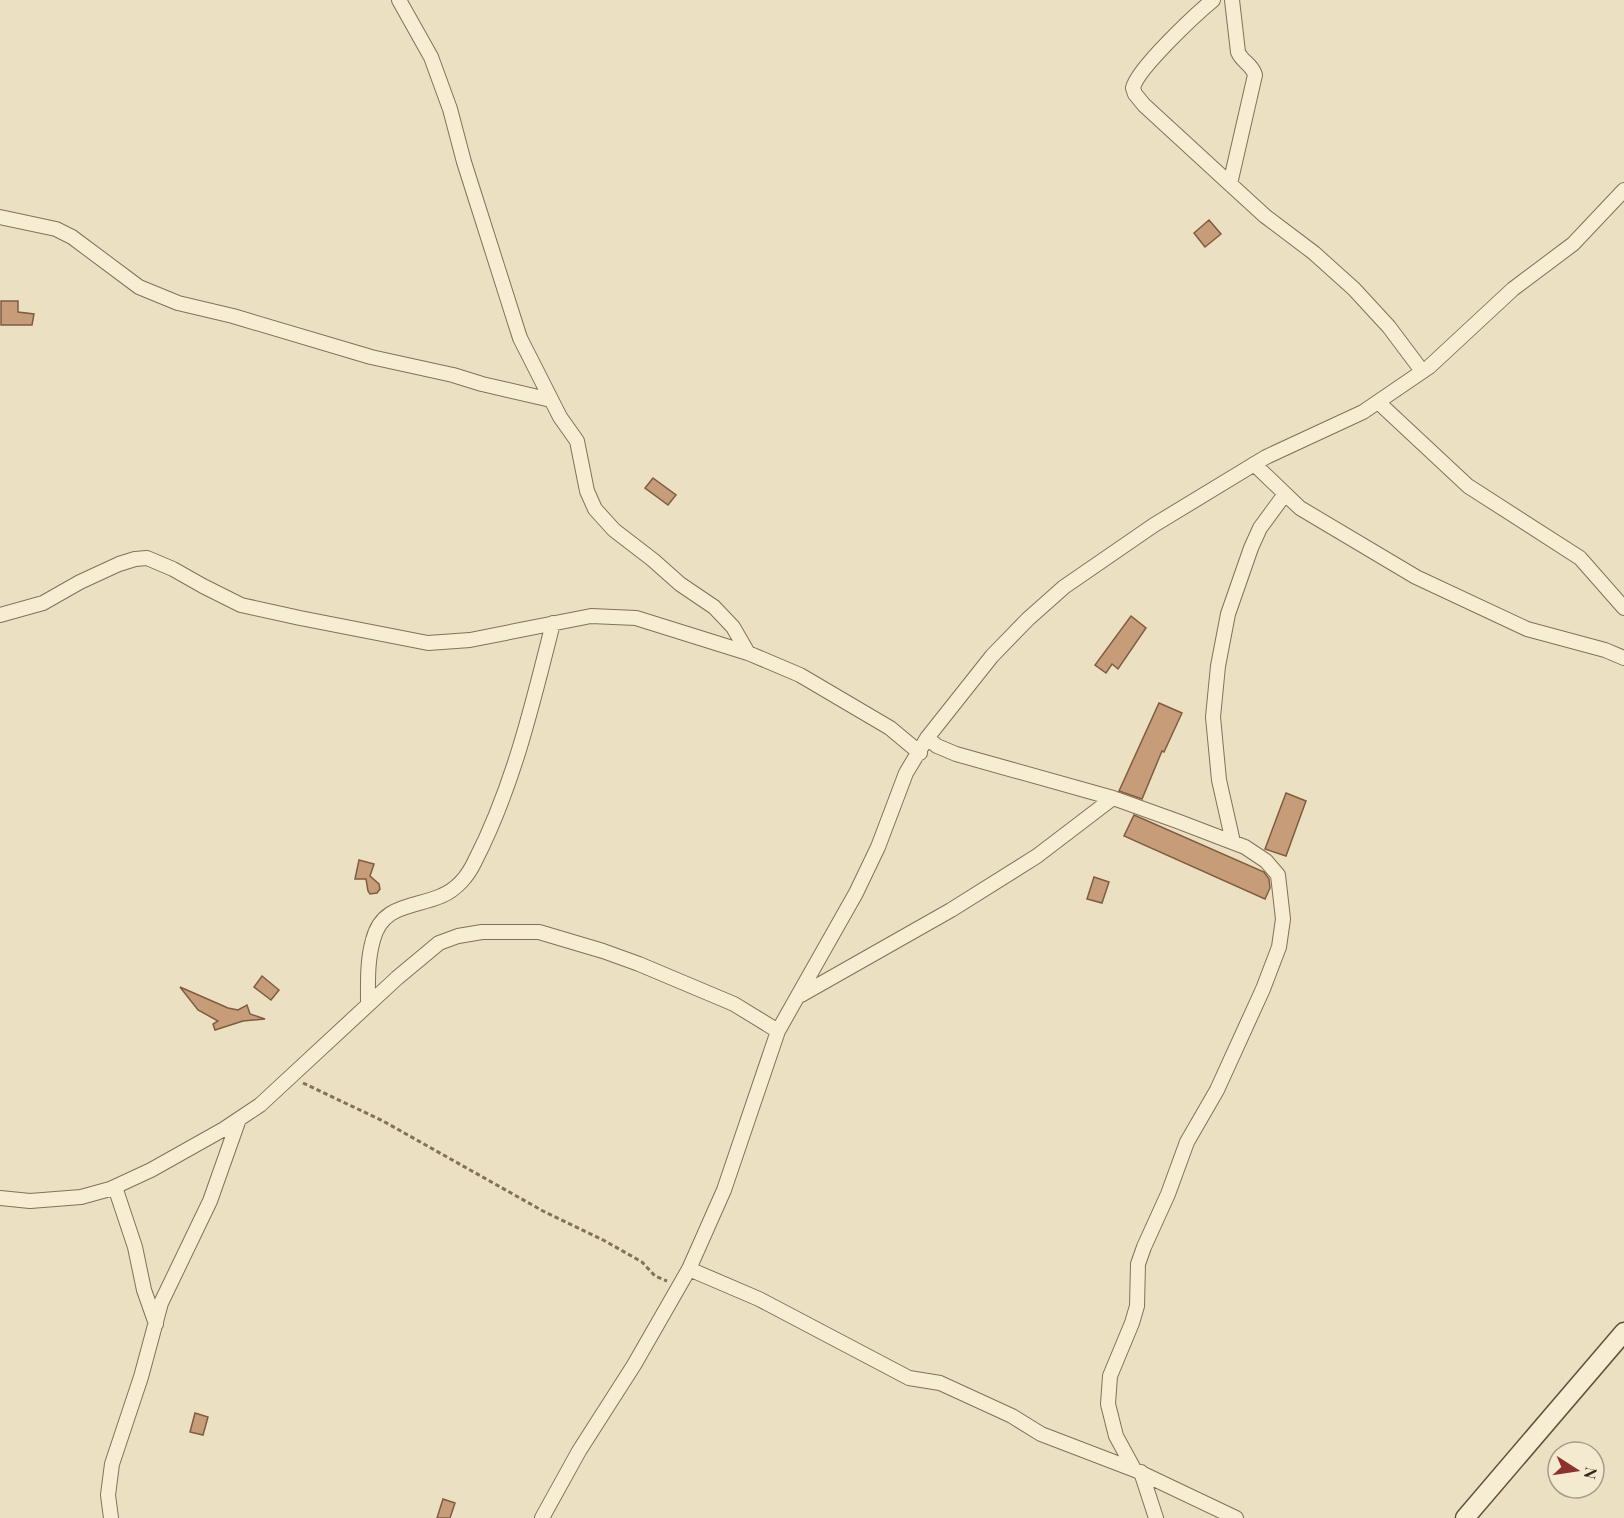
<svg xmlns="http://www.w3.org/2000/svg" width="1624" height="1518" viewBox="0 0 1624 1518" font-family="'Playfair Display',serif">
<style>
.building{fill:#c79c78;stroke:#805c41;stroke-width:1.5}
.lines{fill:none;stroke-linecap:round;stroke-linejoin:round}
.minor-casing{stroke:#837159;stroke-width:16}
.secondary-casing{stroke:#64523d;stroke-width:21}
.path{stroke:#837159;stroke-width:3;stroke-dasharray:4.5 3;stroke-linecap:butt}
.minor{stroke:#f6edd3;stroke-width:14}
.secondary{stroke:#f6edd3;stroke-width:18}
</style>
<rect width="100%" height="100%" fill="#ebe0c1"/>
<path class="building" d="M1209,220L1221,234L1205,247L1194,233Z
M1,301H18V312L34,314L32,325H1Z
M653,478L676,495L668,505L645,488Z
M1131,616L1146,628L1118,669L1112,664L1106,673L1095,665Z
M1159,703L1182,713L1164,752L1162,751L1142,799L1119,791Z
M1286,793L1306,801L1286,856L1265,849Z
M1134,815L1264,872L1269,879L1270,888L1265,899L1124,836Z
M359,860L374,864L370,876L379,884L380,889L377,893L370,894L368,891L366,879H355Z
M1094,877L1109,882L1102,903L1087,899Z
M262,976L279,990L271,1000L254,987Z
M180,987L228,1008L238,1010L247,1005L250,1014L265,1019L243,1021L215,1030L213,1024L218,1021L198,1010Z
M195,1413L208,1417L203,1435L190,1432Z
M443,1499L455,1503L450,1518H437Z"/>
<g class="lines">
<defs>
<path id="minor" d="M399,0L431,57L450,109L464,162L520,338L560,417L577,441L587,491L595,509L614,530L653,560L680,584L714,607L733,627L748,653
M1213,0C1196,14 1137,69 1133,88L1135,94L1144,105L1230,184L1265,216L1314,253L1354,289L1389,327L1422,371
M1230,184L1255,75C1252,64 1242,62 1238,52L1232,0
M0,217L56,229L72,237L139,287L178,303L233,316L371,357L453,375L482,384L551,400
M1378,402L1468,486L1580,558L1624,608
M1254,464L1300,508L1416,577L1527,629L1605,650L1624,658
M0,615L43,603L80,582L119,564L135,559L147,558L173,569L203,586L241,605L300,618L428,643L470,640L591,616L636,618L748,653L800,675L890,728L920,753
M927,738L937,746L956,754L1113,798L1177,821L1245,847L1266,861L1278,875L1283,919L1279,947L1263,989L1217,1090L1187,1142L1168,1194L1144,1247L1138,1264L1137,1306L1132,1323L1110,1376L1108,1404L1116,1436L1134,1469
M1233,842L1219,780L1213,717L1218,666L1228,614L1251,548L1260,528L1285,494
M801,995L951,910L1037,856L1113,798
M368,1004C368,982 367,961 373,940C382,904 413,908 441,896C456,890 468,876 475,861C513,787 533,703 553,623
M115,1187L135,1247L144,1290L156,1324
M0,1198L30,1201L81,1197L110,1189L151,1170L224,1129L260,1105L397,978L439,943L458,936L482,932H539L603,951L639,964L734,1004L778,1031
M689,1269L759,1299L909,1378L940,1383L1012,1416L1041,1434L1135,1470L1236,1518
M1141,1472L1156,1518
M111,1518L108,1495L112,1464L141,1377L161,1303L210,1201L239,1119
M542,1518L579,1451L634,1365L689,1269L724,1190L778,1031L856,893L878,847L906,773L927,738L992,656L1028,619L1064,587L1154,525L1266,457L1363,412L1429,367L1513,289L1573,244L1624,190"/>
<path id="secondary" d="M1465,1518L1624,1332"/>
</defs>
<use href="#minor" class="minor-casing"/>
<use href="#secondary" class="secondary-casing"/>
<path class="path" d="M303,1083L383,1121L543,1211L605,1241L642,1262L655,1276L667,1281"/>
<use href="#minor" class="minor"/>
<use href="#secondary" class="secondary"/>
</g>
<g transform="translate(1576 1470) rotate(102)"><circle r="28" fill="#f3ead0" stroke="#a69d88" stroke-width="1.5"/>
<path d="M0-4.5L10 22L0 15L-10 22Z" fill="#8e302d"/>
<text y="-9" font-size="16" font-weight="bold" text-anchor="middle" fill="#33291d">N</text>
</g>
</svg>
